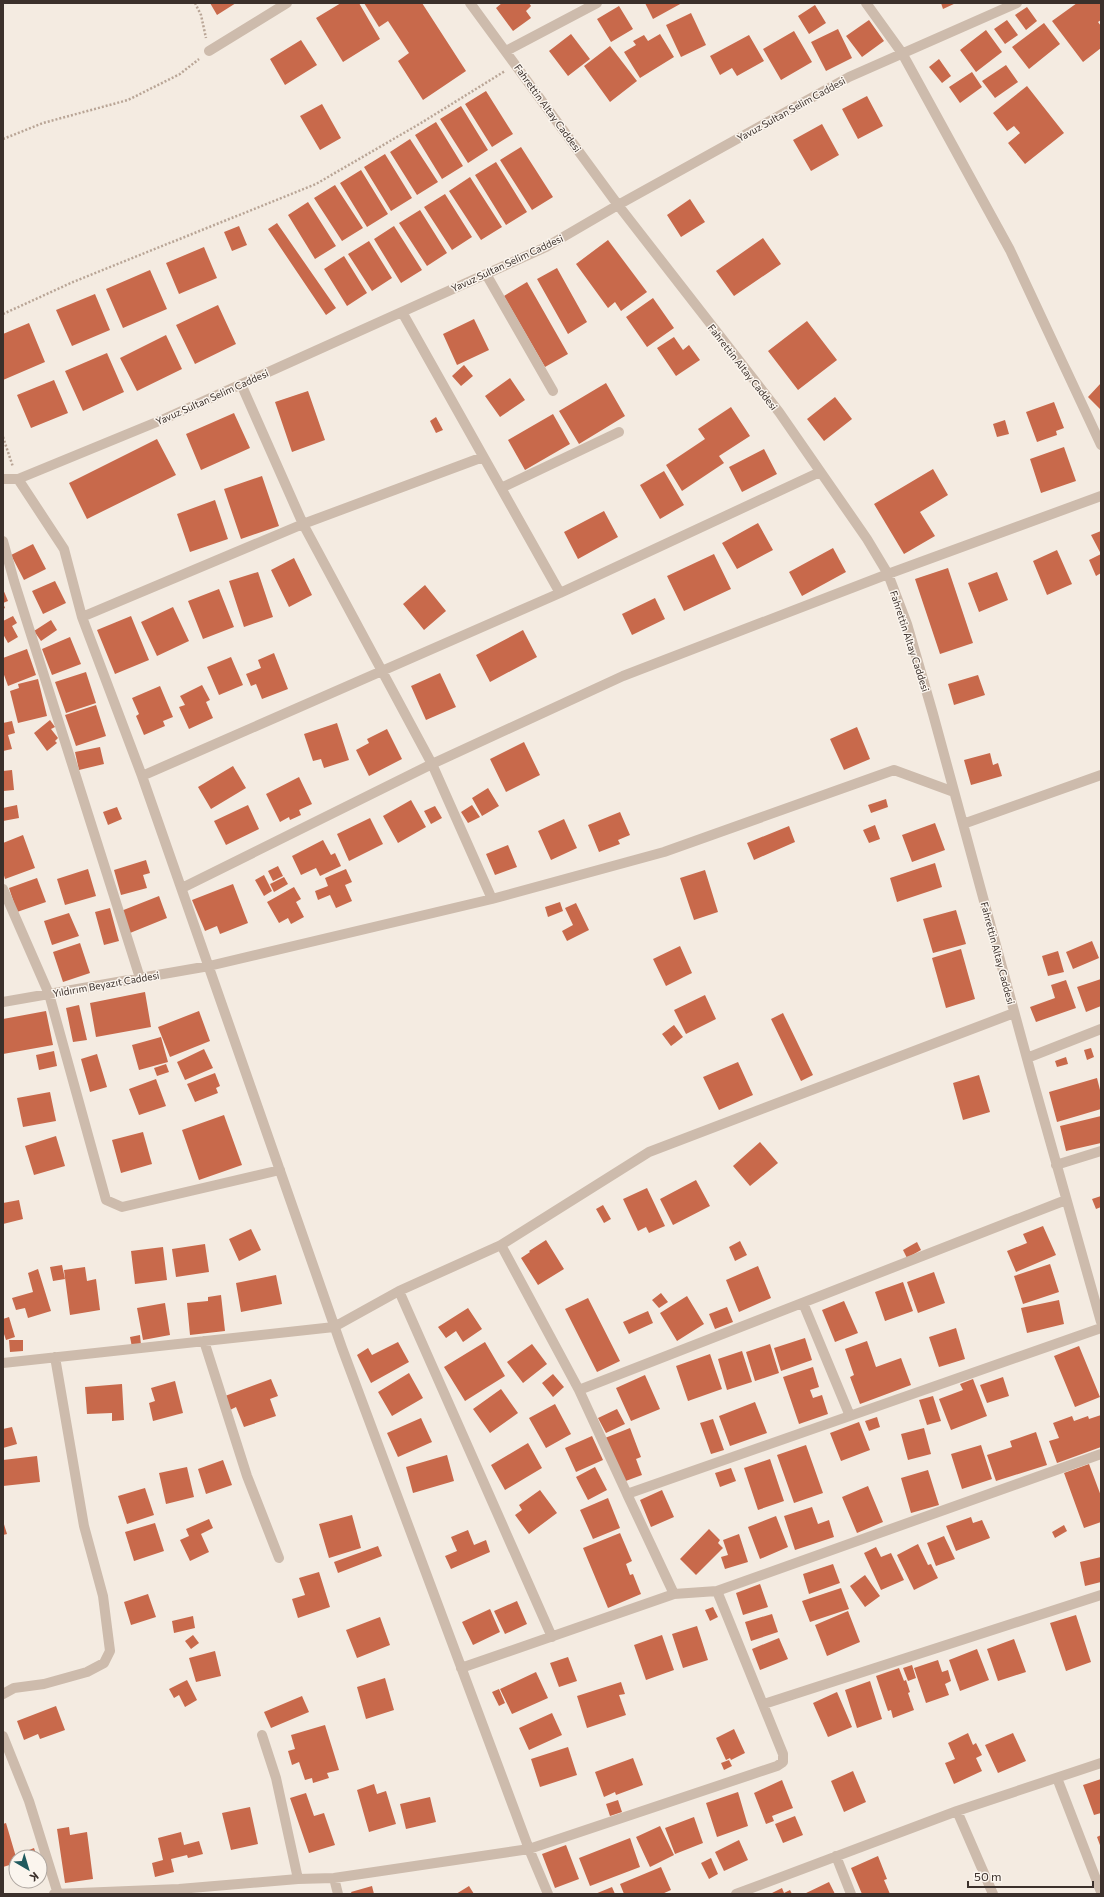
<svg xmlns="http://www.w3.org/2000/svg" width="1104" height="1897" viewBox="0 0 1104 1897" font-family="Commissioner,sans-serif">
<style>
.building{fill:#c8694b}
.lines{fill:none;stroke-linecap:round;stroke-linejoin:round}
.path{stroke:#b9a596;stroke-width:2.5;stroke-dasharray:2 2;stroke-linecap:butt}
.minor{stroke:#cdbbac;stroke-width:10}
.labels{text-anchor:middle;dominant-baseline:central;stroke-width:3;stroke-linejoin:round;paint-order:stroke}
.street-label{font-size:10px;fill:#3b302b;stroke:#fbf5ee}
</style>
<rect width="100%" height="100%" fill="#f4ebe1"/>
<path class="building" d="M210,3H236L217,15Z
M341,3H359L380,39L343,62L316,18Z
M364,3H422L466,71L423,100L398,61L409,53L388,21L379,27Z
M502,3H529L531,6L526,11L531,18L513,31L496,8Z
M645,3H682L653,19Z
M941,3H956L943,9Z
M1077,3H1100L1101,4V20L1098,22L1101,26V48L1083,62L1052,21Z
M815,5L826,23L809,34L798,16Z
M619,6L633,29L611,42L597,19Z
M1027,7L1037,21L1026,30L1015,15Z
M691,13L706,45L681,57L666,25Z
M869,20L884,41L862,57L846,36Z
M1007,20L1018,35L1005,44L994,29Z
M1044,23L1060,44L1029,69L1012,47Z
M838,29L852,58L826,71L811,42Z
M986,30L1002,52L976,72L960,50Z
M794,31L812,62L781,80L763,49Z
M571,34L590,59L568,76L549,51Z
M660,34L674,57L640,78L624,52L636,45L633,41L644,35L648,41Z
M749,35L764,61L737,76L732,68L720,75L710,56Z
M301,40L317,65L285,85L270,59Z
M610,46L637,81L610,102L584,66Z
M939,59L951,76L942,83L929,67Z
M1006,65L1018,82L995,98L982,81Z
M972,72L982,87L960,103L949,87Z
M1027,86L1064,133L1025,164L1008,143L1020,133L1014,126L1007,131L993,113Z
M486,91L513,134L492,147L465,104Z
M867,96L883,126L858,139L842,109Z
M322,104L341,138L320,150L300,116Z
M461,106L488,150L468,163L440,119Z
M436,122L463,166L442,179L415,135Z
M822,124L839,155L811,171L793,140Z
M410,139L438,182L417,195L390,152Z
M521,147L553,197L532,210L500,160Z
M385,154L412,198L391,211L364,167Z
M496,162L527,212L506,225L475,175Z
M361,170L388,214L367,227L340,183Z
M470,177L502,227L481,240L449,191Z
M335,185L363,228L342,241L314,198Z
M445,194L472,237L452,250L424,207Z
M690,199L705,222L681,237L667,215Z
M308,202L336,246L315,259L288,215Z
M420,210L447,253L427,266L399,223Z
M277,223L336,308L326,315L268,229Z
M239,226L247,245L232,251L224,232Z
M394,226L422,270L401,283L374,239Z
M763,238L781,264L734,296L716,271Z
M608,240L647,292L621,311L615,302L608,308L576,264Z
M369,241L392,278L372,291L348,254Z
M204,247L217,278L179,294L166,263Z
M344,256L367,293L347,306L324,269Z
M557,268L587,322L568,334L537,279Z
M150,270L167,309L123,328L106,289Z
M527,282L568,354L545,367L504,296Z
M95,294L110,330L72,346L56,310Z
M653,298L674,328L647,347L626,317Z
M218,305L236,344L195,364L176,325Z
M474,319L489,350L457,365L443,334Z
M807,321L837,360L798,390L768,351Z
M29,323L45,362L3,380V334Z
M166,335L182,369L137,391L120,358Z
M674,337L683,350L689,345L700,360L676,376L657,348Z
M107,353L124,392L83,411L65,371Z
M464,365L473,376L461,386L452,376Z
M510,378L525,400L500,417L485,396Z
M54,380L68,413L31,428L17,395Z
M606,383L625,416L579,444L559,411Z
M1101,383V410L1088,397Z
M308,391L325,440L292,452L275,402Z
M835,397L852,419L824,441L807,419Z
M1054,402L1064,428L1056,431L1057,435L1037,442L1026,412Z
M731,407L750,436L719,456L724,463L682,491L666,465L705,439L698,429Z
M234,413L250,448L201,470L186,434Z
M553,414L570,444L525,470L508,440Z
M436,417L443,430L436,433L430,421Z
M1005,420L1009,434L997,437L993,424Z
M157,439L176,475L87,519L69,483Z
M1064,447L1076,481L1041,493L1030,459Z
M764,449L777,474L742,492L729,467Z
M933,469L948,495L920,512L935,536L904,554L874,504Z
M664,471L684,505L660,519L640,485Z
M262,476L279,526L241,539L224,489Z
M215,500L228,539L190,552L177,514Z
M604,511L618,537L578,559L564,532Z
M758,523L773,550L737,569L722,543Z
M1101,531V573L1096,576L1089,560L1101,554L1091,535Z
M33,544L46,569L24,580L11,555Z
M833,548L846,572L802,596L789,572Z
M1057,550L1072,584L1047,595L1033,561Z
M714,554L731,589L684,611L667,576Z
M294,558L312,595L289,607L271,570Z
M948,568L973,643L940,654L915,579Z
M258,572L273,617L244,627L229,581Z
M997,572L1008,600L979,612L968,583Z
M55,581L66,603L43,614L32,591Z
M425,585L446,611L424,630L403,604Z
M3,589L8,601L3,603L5,608L3,609Z
M219,589L234,627L203,639L188,601Z
M655,598L665,619L632,635L622,614Z
M173,607L189,641L157,656L141,622Z
M13,616L17,623L12,626L18,637L8,643L3,634V621Z
M131,616L149,660L115,674L97,630Z
M51,620L57,630L41,641L34,631Z
M523,630L537,657L490,682L476,655Z
M70,637L81,664L52,675L42,649Z
M27,649L36,675L8,686L3,672V658Z
M274,653L288,689L262,699L256,684L251,686L246,674L261,668L258,660Z
M231,657L243,685L219,695L207,667Z
M86,672L96,703L66,713L55,682Z
M440,673L456,707L426,720L411,686Z
M978,675L985,695L954,705L948,684Z
M38,679L47,716L18,723L10,691L19,688L18,684Z
M202,685L210,700L206,702L213,718L189,729L179,707L185,705L180,696Z
M160,686L173,717L163,721L165,726L144,735L136,716L139,714L132,698Z
M96,705L106,736L76,746L65,715Z
M50,720L55,727L51,729L58,738L55,741L57,743L47,751L34,733Z
M12,721L15,733L8,735L12,749L3,751V723Z
M337,723L349,760L324,768L321,759L313,761L304,734Z
M857,727L870,759L844,770L830,739Z
M387,729L402,759L369,776L356,750L369,743L367,739Z
M524,742L540,775L506,792L490,759Z
M100,747L104,764L79,770L75,752Z
M990,753L993,765L998,763L1002,776L971,785L964,760Z
M233,766L246,788L211,809L198,787Z
M12,770L14,790L3,791V771Z
M299,777L312,804L299,810L301,815L290,820L289,817L280,822L266,794Z
M488,788L499,806L482,816L472,798Z
M886,799L888,807L871,813L868,805Z
M411,800L426,827L398,843L383,816Z
M17,805L19,818L3,821V808Z
M248,805L259,829L226,845L214,821Z
M472,805L480,817L468,823L461,812Z
M435,806L442,818L431,824L424,811Z
M117,807L122,819L108,825L103,812Z
M620,812L630,835L618,840L620,844L599,852L588,825Z
M370,818L383,844L349,861L337,834Z
M564,819L577,848L551,860L538,831Z
M935,823L945,850L912,862L902,835Z
M875,825L880,839L869,843L863,830Z
M789,826L795,842L754,860L747,843Z
M23,835L35,868L5,879L3,872V843Z
M323,840L331,855L335,853L341,866L320,876L316,868L301,875L292,856Z
M508,845L517,867L495,875L486,854Z
M146,860L150,873L143,875L147,888L121,895L114,870Z
M935,863L942,887L897,902L890,878Z
M278,866L283,876L273,881L268,871Z
M88,869L96,896L65,905L57,879Z
M346,869L352,882L345,885L352,901L336,908L330,895L318,900L315,891L328,886L325,878Z
M705,870L718,912L694,920L680,878Z
M264,875L272,891L264,896L255,880Z
M284,877L288,884L274,892L270,884Z
M37,878L46,902L17,912L9,888Z
M233,884L248,923L220,934L217,926L205,931L192,900Z
M294,887L301,899L296,902L304,917L291,924L288,918L279,923L267,902Z
M159,896L167,918L130,933L121,911Z
M560,902L563,911L548,917L545,907Z
M576,903L589,930L567,941L562,931L573,925L565,908Z
M110,908L119,941L104,945L95,912Z
M956,910L966,944L933,953L923,919Z
M69,913L79,936L52,945L44,921Z
M1092,941L1099,958L1073,969L1066,952Z
M80,943L90,973L63,982L53,952Z
M680,946L692,973L666,986L653,959Z
M961,949L975,999L946,1008L932,958Z
M1058,951L1064,972L1048,976L1042,956Z
M1101,979V1006L1086,1012L1077,987Z
M1066,980L1076,1008L1036,1022L1030,1007L1055,998L1051,985Z
M145,992L151,1027L96,1037L90,1003Z
M705,995L716,1019L686,1034L674,1010Z
M79,1005L87,1040L73,1042L66,1008Z
M46,1011L53,1045L3,1054V1019Z
M199,1011L210,1041L170,1057L158,1027Z
M783,1013L813,1075L801,1081L771,1019Z
M674,1025L683,1037L671,1046L662,1034Z
M161,1037L168,1062L139,1070L132,1045Z
M1091,1048L1094,1057L1087,1060L1084,1050Z
M204,1049L213,1068L185,1080L177,1062Z
M54,1051L57,1066L39,1070L36,1055Z
M97,1054L107,1087L90,1092L81,1059Z
M1066,1057L1068,1064L1057,1067L1055,1061Z
M738,1062L753,1095L719,1110L703,1077Z
M166,1064L169,1072L157,1076L154,1068Z
M215,1073L220,1086L216,1088L218,1093L195,1102L187,1084Z
M979,1075L990,1112L963,1120L953,1083Z
M1097,1078L1101,1094V1109L1057,1122L1049,1092Z
M156,1079L166,1106L139,1115L129,1089Z
M50,1092L56,1121L23,1127L17,1098Z
M224,1115L242,1165L199,1180L182,1130Z
M1101,1116V1143L1066,1151L1060,1126Z
M143,1132L152,1164L121,1173L112,1140Z
M56,1136L65,1166L34,1175L25,1146Z
M760,1142L778,1163L750,1186L733,1166Z
M696,1180L710,1206L673,1225L660,1199Z
M647,1188L665,1226L649,1233L646,1227L638,1231L623,1199Z
M1101,1196V1207L1096,1209L1092,1199Z
M19,1200L23,1219L3,1224V1203Z
M603,1205L611,1219L604,1223L596,1209Z
M1043,1226L1056,1255L1016,1272L1007,1251L1027,1243L1023,1234Z
M251,1229L261,1250L239,1261L229,1239Z
M546,1240L564,1269L538,1285L521,1258L530,1252L529,1251Z
M740,1241L747,1255L735,1261L729,1247Z
M917,1242L921,1250L907,1258L903,1250Z
M205,1244L209,1272L176,1277L172,1249Z
M163,1247L167,1280L135,1284L131,1251Z
M1050,1264L1059,1292L1023,1304L1014,1276Z
M62,1265L65,1279L53,1281L50,1267Z
M758,1266L771,1298L739,1312L726,1280Z
M85,1267L87,1281L96,1279L100,1310L70,1315L64,1270Z
M38,1269L51,1311L28,1318L25,1308L16,1310L12,1298L33,1292L28,1273Z
M934,1272L945,1303L918,1313L907,1282Z
M276,1275L282,1304L241,1312L236,1283Z
M903,1282L913,1311L885,1321L875,1292Z
M661,1293L668,1302L659,1308L652,1300Z
M221,1295L225,1331L190,1335L187,1303L208,1301V1297Z
M687,1296L704,1324L677,1341L660,1313Z
M588,1298L620,1361L597,1372L565,1309Z
M1059,1300L1064,1324L1027,1333L1021,1308Z
M844,1301L858,1333L835,1342L822,1310Z
M165,1303L170,1335L143,1340L137,1308Z
M727,1307L733,1322L715,1329L709,1314Z
M468,1308L482,1329L463,1342L456,1331L446,1338L438,1327Z
M648,1311L653,1323L629,1334L623,1322Z
M9,1317L15,1337L6,1340L3,1331V1319Z
M956,1328L965,1359L939,1367L929,1337Z
M140,1335L141,1345L132,1347L130,1337Z
M805,1338L812,1360L781,1371L774,1348Z
M9,1340H23V1351L10,1352Z
M867,1341L876,1367L901,1358L911,1385L860,1404L850,1377L854,1375L845,1349Z
M398,1342L409,1362L371,1383L357,1355L368,1348L372,1355Z
M485,1342L505,1376L465,1401L444,1367Z
M532,1344L547,1364L523,1383L507,1362Z
M770,1344L779,1373L755,1381L746,1352Z
M1079,1346L1100,1397L1075,1407L1054,1356Z
M742,1351L752,1382L727,1390L718,1359Z
M710,1354L722,1389L688,1401L676,1366Z
M813,1367L819,1387L810,1390L813,1398L822,1395L828,1414L799,1424L783,1377Z
M409,1373L423,1398L392,1416L378,1392Z
M553,1374L564,1387L553,1397L542,1383Z
M645,1375L660,1409L631,1421L616,1388Z
M1003,1377L1009,1396L987,1403L980,1385Z
M271,1379L278,1396L270,1399L276,1416L244,1427L236,1407L230,1410L225,1396Z
M973,1379L987,1416L951,1430L939,1399L963,1390L960,1384Z
M175,1381L183,1413L153,1421L149,1403L155,1401L151,1388Z
M122,1384L124,1420L112,1421V1413L87,1414L85,1387Z
M501,1389L518,1413L490,1433L473,1409Z
M933,1396L941,1421L927,1425L919,1400Z
M755,1402L767,1433L730,1446L719,1416Z
M555,1404L571,1434L546,1448L529,1418Z
M617,1409L625,1424L606,1433L598,1418Z
M1101,1415V1447L1057,1463L1049,1441L1059,1438L1053,1423L1072,1416L1074,1421L1088,1416L1089,1419Z
M877,1417L880,1427L869,1431L865,1421Z
M421,1418L432,1442L398,1457L387,1433Z
M713,1419L724,1450L711,1454L700,1423Z
M859,1422L870,1450L841,1461L830,1433Z
M12,1427L17,1444L3,1448V1429Z
M630,1428L641,1457L636,1459L642,1475L623,1482L605,1438Z
M924,1428L931,1454L908,1460L901,1434Z
M1036,1432L1047,1465L996,1481L987,1455L1012,1447L1010,1441Z
M592,1436L603,1460L576,1472L565,1448Z
M528,1443L542,1468L505,1490L491,1465Z
M806,1445L823,1493L794,1503L777,1455Z
M981,1445L992,1479L962,1489L951,1454Z
M447,1455L454,1481L413,1493L406,1467Z
M37,1456L40,1482L3,1486V1460Z
M770,1459L784,1501L758,1510L744,1468Z
M223,1460L232,1485L206,1494L198,1469Z
M1089,1464L1101,1496V1522L1084,1528L1064,1473Z
M187,1467L194,1497L166,1504L159,1473Z
M595,1467L607,1490L588,1500L576,1477Z
M731,1468L736,1481L720,1487L715,1473Z
M928,1470L939,1505L911,1513L901,1478Z
M868,1486L883,1522L857,1533L842,1497Z
M145,1488L154,1515L127,1524L118,1496Z
M540,1490L557,1513L529,1534L515,1515L522,1510L519,1505Z
M662,1490L674,1517L651,1527L640,1500Z
M608,1498L620,1528L593,1539L580,1510Z
M812,1507L818,1524L829,1520L834,1537L795,1550L784,1516Z
M352,1515L361,1548L329,1558L319,1524Z
M776,1516L788,1547L760,1559L748,1527Z
M971,1517L973,1523L982,1520L990,1538L956,1551L946,1526Z
M209,1519L213,1528L201,1534L209,1552L190,1561L180,1540L189,1536L186,1529Z
M3,1521L7,1534L3,1535Z
M155,1523L164,1551L134,1561L125,1532Z
M1064,1525L1067,1531L1055,1538L1052,1532Z
M709,1529L720,1540L718,1543L723,1548L696,1575L680,1559Z
M468,1530L474,1545L486,1540L490,1552L451,1569L445,1556L457,1551L451,1537Z
M620,1533L632,1561L626,1564L630,1575L633,1574L641,1594L608,1608L583,1548Z
M739,1534L748,1562L725,1569L721,1557L728,1555L723,1540Z
M944,1536L955,1559L936,1566L927,1543Z
M918,1544L928,1565L931,1564L938,1578L914,1590L897,1555Z
M378,1546L382,1556L338,1573L334,1562Z
M876,1547L881,1557L891,1553L904,1580L881,1590L864,1553Z
M1101,1557V1582L1085,1586L1080,1562Z
M833,1564L840,1583L809,1594L803,1574Z
M319,1572L330,1607L298,1618L292,1599L305,1595L299,1578Z
M865,1575L880,1596L865,1607L850,1586Z
M760,1584L768,1607L743,1615L736,1593Z
M841,1588L849,1609L810,1622L802,1601Z
M148,1594L156,1617L131,1625L124,1602Z
M517,1601L527,1624L505,1634L494,1611Z
M713,1607L718,1617L710,1621L705,1610Z
M490,1609L500,1632L473,1645L462,1622Z
M848,1611L860,1642L827,1656L815,1625Z
M772,1614L778,1632L751,1641L745,1622Z
M1076,1615L1091,1662L1066,1671L1050,1623Z
M193,1616L195,1628L174,1633L172,1621Z
M380,1617L390,1645L357,1658L346,1630Z
M697,1626L708,1660L683,1668L672,1634Z
M193,1635L199,1643L191,1649L185,1641Z
M662,1635L674,1670L646,1680L634,1645Z
M779,1638L788,1659L760,1670L752,1649Z
M1014,1639L1026,1672L998,1681L987,1649Z
M977,1649L989,1680L960,1691L949,1660Z
M215,1651L221,1676L196,1682L189,1658Z
M568,1657L577,1681L559,1687L550,1663Z
M938,1660L942,1672L948,1670L951,1681L945,1684L949,1695L926,1703L914,1668Z
M912,1665L916,1678L908,1681L903,1668Z
M899,1668L904,1681L906,1680L910,1692L908,1693L914,1710L893,1718L891,1710L888,1711L876,1676Z
M536,1672L548,1698L512,1714L500,1689Z
M385,1678L394,1710L366,1719L357,1687Z
M187,1680L197,1700L185,1707L179,1695L174,1698L169,1689Z
M870,1681L882,1719L857,1728L845,1690Z
M621,1682L625,1694L619,1695L626,1715L587,1728L577,1696Z
M499,1689L505,1703L499,1706L492,1692Z
M837,1692L852,1727L828,1737L813,1703Z
M302,1696L309,1712L271,1728L264,1712Z
M56,1706L65,1730L40,1739L38,1734L24,1740L17,1721Z
M552,1713L562,1735L529,1750L519,1728Z
M325,1725L339,1770L327,1773L329,1778L313,1783L312,1778L305,1780L299,1762L292,1765L288,1751L295,1749L291,1735Z
M734,1729L745,1753L731,1760L730,1758L726,1760L716,1738Z
M968,1733L973,1745L976,1743L982,1755L976,1758L982,1771L954,1784L945,1763L955,1759L948,1743Z
M1013,1733L1026,1761L998,1773L985,1745Z
M568,1747L577,1775L540,1787L531,1759Z
M633,1758L643,1785L616,1795L615,1792L604,1797L595,1772Z
M729,1760L732,1766L724,1770L721,1763Z
M853,1771L866,1802L844,1812L831,1781Z
M1101,1779V1813L1094,1815L1083,1785Z
M782,1780L793,1808L772,1816L774,1821L766,1824L754,1793Z
M374,1784L377,1794L386,1791L396,1824L369,1832L357,1790Z
M738,1792L748,1826L717,1837L706,1803Z
M306,1793L314,1816L324,1813L335,1845L309,1853L290,1798Z
M430,1797L436,1822L406,1829L400,1804Z
M618,1800L622,1812L610,1816L606,1804Z
M250,1807L258,1844L231,1850L222,1813Z
M795,1816L803,1835L783,1843L775,1824Z
M694,1817L703,1843L675,1854L665,1828Z
M6,1823L16,1857V1863L3,1867V1824Z
M660,1826L674,1855L650,1867L636,1837Z
M69,1827L70,1835L87,1832L93,1879L65,1883L57,1829Z
M181,1832L184,1845L199,1841L203,1854L188,1858L187,1855L171,1859L174,1872L155,1877L152,1863L163,1860L158,1838Z
M1101,1835V1848L1097,1837Z
M630,1838L640,1867L590,1886L579,1858Z
M739,1840L748,1860L724,1871L715,1852Z
M566,1845L579,1879L555,1888L542,1854Z
M34,1848L37,1857H26L24,1852Z
M878,1856L887,1879L884,1880L890,1894H862L851,1868Z
M711,1858L718,1874L709,1879L701,1863Z
M661,1867L671,1890L662,1894H624L620,1884Z
M829,1882L835,1894H804Z
M372,1886L374,1894H352L351,1892Z
M469,1886L474,1894H456Z
M612,1887L615,1894H595Z
M782,1888L784,1893L790,1890L792,1894H770Z"/>
<g class="lines">
<path class="path" d="M195,3L201,15L206,38
M3,139L43,123L128,100L180,74L199,59
M3,314L73,282L316,184L421,123L505,71
M3,437L13,467"/>
<path class="minor" d="M470,3L618,205L779,412L867,539L888,574L907,624L933,714L1032,1077L1101,1322
M866,3L902,53L1010,250L1101,445
M209,51L287,3
M506,51L597,3
M486,274L553,391
M402,312L560,593
M241,384L303,524L432,764L492,899
M3,479H18L164,419L546,247L618,205L849,77L1017,3
M18,479L64,549L82,617L142,776L342,1348L529,1849L548,1894
M501,488L619,432
M3,541L14,581L140,978
M82,617L303,524L483,457
M142,776L560,593L820,472
M963,824L1101,775
M182,888L432,764L623,676L888,574L1101,496
M3,889L49,994L106,1200L122,1207L280,1170
M3,1002L209,966L492,899L664,852L894,770L954,792
M1027,1058L1101,1029
M1056,1165L1101,1151
M501,1245L579,1390L627,1494
M399,1291L552,1637
M803,1303L850,1416
M204,1341L247,1476L279,1558
M3,1363L334,1327L399,1291L501,1245L649,1152L1014,1013
M579,1390L1066,1200
M674,1594L627,1494L1101,1328
M461,1668L674,1594L717,1591L1101,1454
M3,1694L14,1688L44,1684L87,1672L104,1663L110,1651L103,1596L84,1526L55,1357
M764,1704L1101,1595
M262,1735L276,1778L298,1879
M3,1736L29,1801L58,1894
M1057,1778L1101,1892
M957,1811L993,1894
M836,1856L851,1894
M334,1878L338,1894
M54,1894L179,1889L298,1879L334,1878L529,1849L777,1766L783,1762V1754L717,1591
M736,1894L957,1811L1101,1763"/>
</g>
<g class="labels">
<g class="street-label">
<text transform="translate(548 108) rotate(54)">Fahrettin Altay Caddesi</text>
<text transform="translate(791 109) rotate(-29)">Yavuz Sultan Selim Caddesi</text>
<text transform="translate(507 263) rotate(-25)">Yavuz Sultan Selim Caddesi</text>
<text transform="translate(743 367) rotate(52)">Fahrettin Altay Caddesi</text>
<text transform="translate(212 397) rotate(-24)">Yavuz Sultan Selim Caddesi</text>
<text transform="translate(910 641) rotate(72)">Fahrettin Altay Caddesi</text>
<text transform="translate(998 953) rotate(75)">Fahrettin Altay Caddesi</text>
<text transform="translate(106 984) rotate(-10)">Yıldırım Beyazıt Caddesi</text>
</g>
</g>
<rect width="1104" height="1897" fill="none" stroke="#3b302b" stroke-width="8"/>
<g transform="translate(28 1869) rotate(142)"><circle r="19" fill="#fbf5ee" stroke="#aea6a0"/>
<path d="M0-3L7 15L0 10L-7 15Z" fill="#1f5a5e"/>
<text y="-6" font-size="11" font-weight="bold" text-anchor="middle" fill="#3b302b">K</text>
</g>
<path d="M968 1881v6h125v-6" fill="none" stroke="#3b302b" stroke-width="2"/>
<text x="974" y="1881" font-size="12" fill="#3b302b" stroke="#fbf5ee" stroke-width="3" paint-order="stroke">50 m</text>
</svg>
